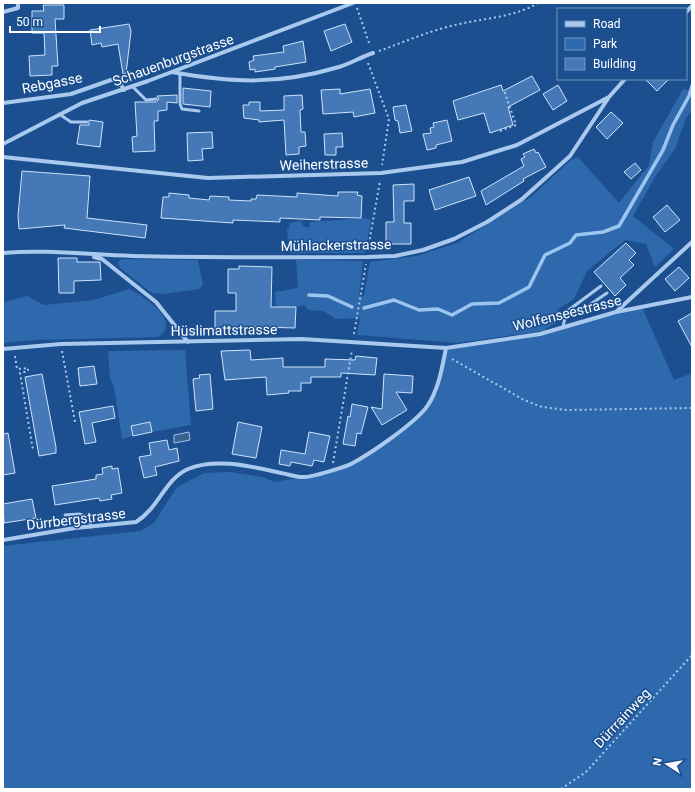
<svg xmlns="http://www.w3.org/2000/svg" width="695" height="792" viewBox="0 0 695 792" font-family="Roboto,sans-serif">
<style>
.green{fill:#2e69ad}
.water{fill:#3c6290;stroke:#9cc4f0}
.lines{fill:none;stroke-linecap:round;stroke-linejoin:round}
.stream{stroke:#9cc4f0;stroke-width:3.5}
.building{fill:#4478b7;stroke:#cfe3fa}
.path{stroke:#a9c9ee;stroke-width:2;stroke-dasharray:2 3;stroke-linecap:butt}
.lane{stroke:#a9c9ee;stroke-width:3}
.street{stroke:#a9c9ee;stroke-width:4}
.labels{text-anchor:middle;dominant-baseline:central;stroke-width:3;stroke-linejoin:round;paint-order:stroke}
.street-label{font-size:14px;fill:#fff;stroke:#1b4f8f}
</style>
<rect width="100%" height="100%" fill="#1b4f8f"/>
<path class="green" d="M683,89L692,90V110L686,118L675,149L655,177L633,216L674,249L655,267L646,244L625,240L587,271L574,299L558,309L559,321L542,331L457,343L357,335L360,318L336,319L323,311L309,310L304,305L296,307H276L275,292L298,288L296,260L363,261L359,296H364L370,262L417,256L457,243L532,196L571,160L578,157L619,203L649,165L653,142Z
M365,218L371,220L365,253H289L287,229L289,228L290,223L302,221V224L305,227H310V222Z
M122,259L198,260L203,285L199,289L163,294L152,293L120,268L118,262Z
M129,289C143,295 183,322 158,337L36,340L3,343V302L27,296L44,305L94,300Z
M642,307L674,380L692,373V789H3V546L140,531L154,523L176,488L204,473L230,472L263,477L274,482L305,477L350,464L414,421L427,406L438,392L446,348L540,334Z
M185,350L191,425L152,432L150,422L131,426L133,436L122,439L114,387L110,378L108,351Z"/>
<path class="water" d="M189,432L190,440L174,443V435Z"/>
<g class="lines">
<path class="stream" d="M309,295L328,296L352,307
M364,308L394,300L419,310L438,309L452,315L472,304L499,303L529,287L545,255L570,243L576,235L603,232L619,226L663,150L673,125L689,96L692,86"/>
</g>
<path class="building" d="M43,5H64V19H55L58,66H52V75L30,76L29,56L45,55L44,33H32V11H44Z
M129,24L131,31L126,74H123L118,44L102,47L101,43L92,45L90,30Z
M345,24L352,42L331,51L324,31Z
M303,41L306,62L275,67V69L255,72V69L250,70L249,62L254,60L253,56L284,52L283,46Z
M532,76L540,90L508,107L513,125L490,133L484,113L458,120L453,101L501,85L503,91Z
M645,79H669L657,91Z
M558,85L567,101L553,110L543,94Z
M183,88L211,91L210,107L183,104Z
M340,89V94L370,89L375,113L354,117L353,112L323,114L321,90Z
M177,95V103L167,102V110L158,111V121H154L155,151L133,152L132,137L137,136L135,102H156L159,99L157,96Z
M302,95L303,109L300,110L301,132H305L306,146L299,147V154L286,155L284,120L259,122V120L244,118L243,105H249V102H260V111L284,110V96Z
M406,105L412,131L400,133L398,121L395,120L393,107Z
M611,112L623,123L607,139L596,127Z
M89,120L103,122L100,147L77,144L80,125H89Z
M447,120L452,141L436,145V148L427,150L423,134L431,133L430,128L434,127L433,123Z
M212,132L213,148L202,149L203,160L188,161L187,133Z
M342,133L343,147H336V155H325L324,134Z
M534,149L536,153L538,152L546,167L523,179L524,181L486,205L481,191L524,166L521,159L525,157L523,154Z
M635,163L641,170L631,179L624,172Z
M22,171L90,176L87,218L147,225L145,238L64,228L65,225L19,229L18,216Z
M469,177L476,196L435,210L429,190Z
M414,184V201H404V223H411V244H386V222H394L393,185Z
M338,192H358L357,195L362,196L361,218L320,217V220L280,218V222L233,220V223L161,218L163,197H169V193L189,195V198L209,200L210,196L229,197V200L251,201V199H256L257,195L297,197V193L338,196Z
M667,205L680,220L665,232L653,217Z
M626,243L636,253L629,260L634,265L620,278L626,285L615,296L594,272Z
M58,258H77V262H100L101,280L74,281V293H59Z
M239,266L272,267L271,307H296L295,328L257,327L215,330V311H236V293H228V269H239Z
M679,267L689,278L675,291L665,279Z
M692,313V347L678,321Z
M250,350L251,360L283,358V367H325V359L355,360L356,356L377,358L375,375L341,373V377H311V383H301V391H288L289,393L267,395L266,377L225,380L221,351Z
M94,366L97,384L80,386L78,368Z
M42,374L56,447V453L39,456L25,377Z
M210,374L213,409L196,411L193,379L200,378L199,375Z
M384,374L413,376L412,393L396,392L407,410L382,425L371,407L382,409Z
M352,404L368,407L361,434L357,433L355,446L343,444L348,416L350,417Z
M113,406L115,418L92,423L96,442L85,444L79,412Z
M150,422L152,432L133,436L131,426Z
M238,422L262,427L256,458L232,454Z
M309,432L330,436L324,462L314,460L312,466L291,462L290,466L279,464L281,450L305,454Z
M8,433L15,473L3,475V434Z
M167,440L169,450L177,448L179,461L155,467L157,475L144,478L139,457L151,455L149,443Z
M112,466V469L118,468L122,493L111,495L112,499L100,501L99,498L55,505L52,486L96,479V475L103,474L102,468Z
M32,499L36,518L4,523L3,504Z"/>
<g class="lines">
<path class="path" d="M357,8L370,46
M379,51C404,42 429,31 455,25C483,18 513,18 538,3
M368,63L389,119L382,165
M500,131L516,125L504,90
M368,249L380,181
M354,334L366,264
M62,351L75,422
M15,356L17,369L28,368V371L20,373L33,450
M452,359L524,400L542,407L566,410L692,408
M333,463L352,350
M561,789L586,772L692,655"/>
<path class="lane" d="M180,74V104L182,109L199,111
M133,87L146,100L156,99
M59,114L71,122H87
M568,312L582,310L607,293
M563,327L566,312L601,286
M65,515L79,514L89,517L91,527"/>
<path class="street" d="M3,12L18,8V3
M686,12L692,6
M172,72C233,83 278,85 339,67C350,64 361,57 373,53
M3,103L71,94L111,80H118L124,90
M3,144L82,103L148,81L353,3
M3,157L208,178L381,173L462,162L517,145L609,97L625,79
M3,253C47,249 89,255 133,256C211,258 289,257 367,257L395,256L423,250L454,239L487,222L521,200L570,156L609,97
M94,257L102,259L156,302L188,342
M616,312L692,242
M3,349L61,344L302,339L446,348L540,334L616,312L692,297
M3,540L75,528L136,522C158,509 165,479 188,469C216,457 253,467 281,473C288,474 297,478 305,477C312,477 345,467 351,464C370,454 417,422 428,405C439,388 442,368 446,348"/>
</g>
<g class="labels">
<g class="street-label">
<text transform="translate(173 60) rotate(-20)">Schauenburgstrasse</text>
<text transform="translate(52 83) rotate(-11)">Rebgasse</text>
<text transform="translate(324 164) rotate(-2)">Weiherstrasse</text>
<text transform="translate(336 245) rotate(-1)">Mühlackerstrasse</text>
<text transform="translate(567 313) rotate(-14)">Wolfenseestrasse</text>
<text transform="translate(224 330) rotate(-1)">Hüslimattstrasse</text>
<text transform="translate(76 519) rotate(-7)">Dürrbergstrasse</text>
<text transform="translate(622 718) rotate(-47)">Dürrrainweg</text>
</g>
</g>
<rect width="695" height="792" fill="none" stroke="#ffffff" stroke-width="8"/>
<rect x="557" y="8" width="130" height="72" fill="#1b4f8f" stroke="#7695bc"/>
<rect x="565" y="21" width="20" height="6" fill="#a9c9ee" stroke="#7695bc"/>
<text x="593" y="28" font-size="12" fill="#ffffff">Road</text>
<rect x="565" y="38" width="20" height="12" fill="#2e69ad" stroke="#7695bc"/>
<text x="593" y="48" font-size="12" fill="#ffffff">Park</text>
<rect x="565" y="58" width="20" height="12" fill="#4478b7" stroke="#7695bc"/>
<text x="593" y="68" font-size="12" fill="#ffffff">Building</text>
<g transform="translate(667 764) rotate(282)" stroke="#1b4f8f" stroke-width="3" paint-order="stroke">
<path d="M0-3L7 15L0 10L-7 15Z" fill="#ffffff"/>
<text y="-6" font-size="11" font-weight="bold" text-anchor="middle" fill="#ffffff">N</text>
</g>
<path d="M10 26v6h90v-6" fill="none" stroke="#ffffff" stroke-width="2"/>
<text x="16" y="26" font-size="12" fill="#ffffff" stroke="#1b4f8f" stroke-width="3" paint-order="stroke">50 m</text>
</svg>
